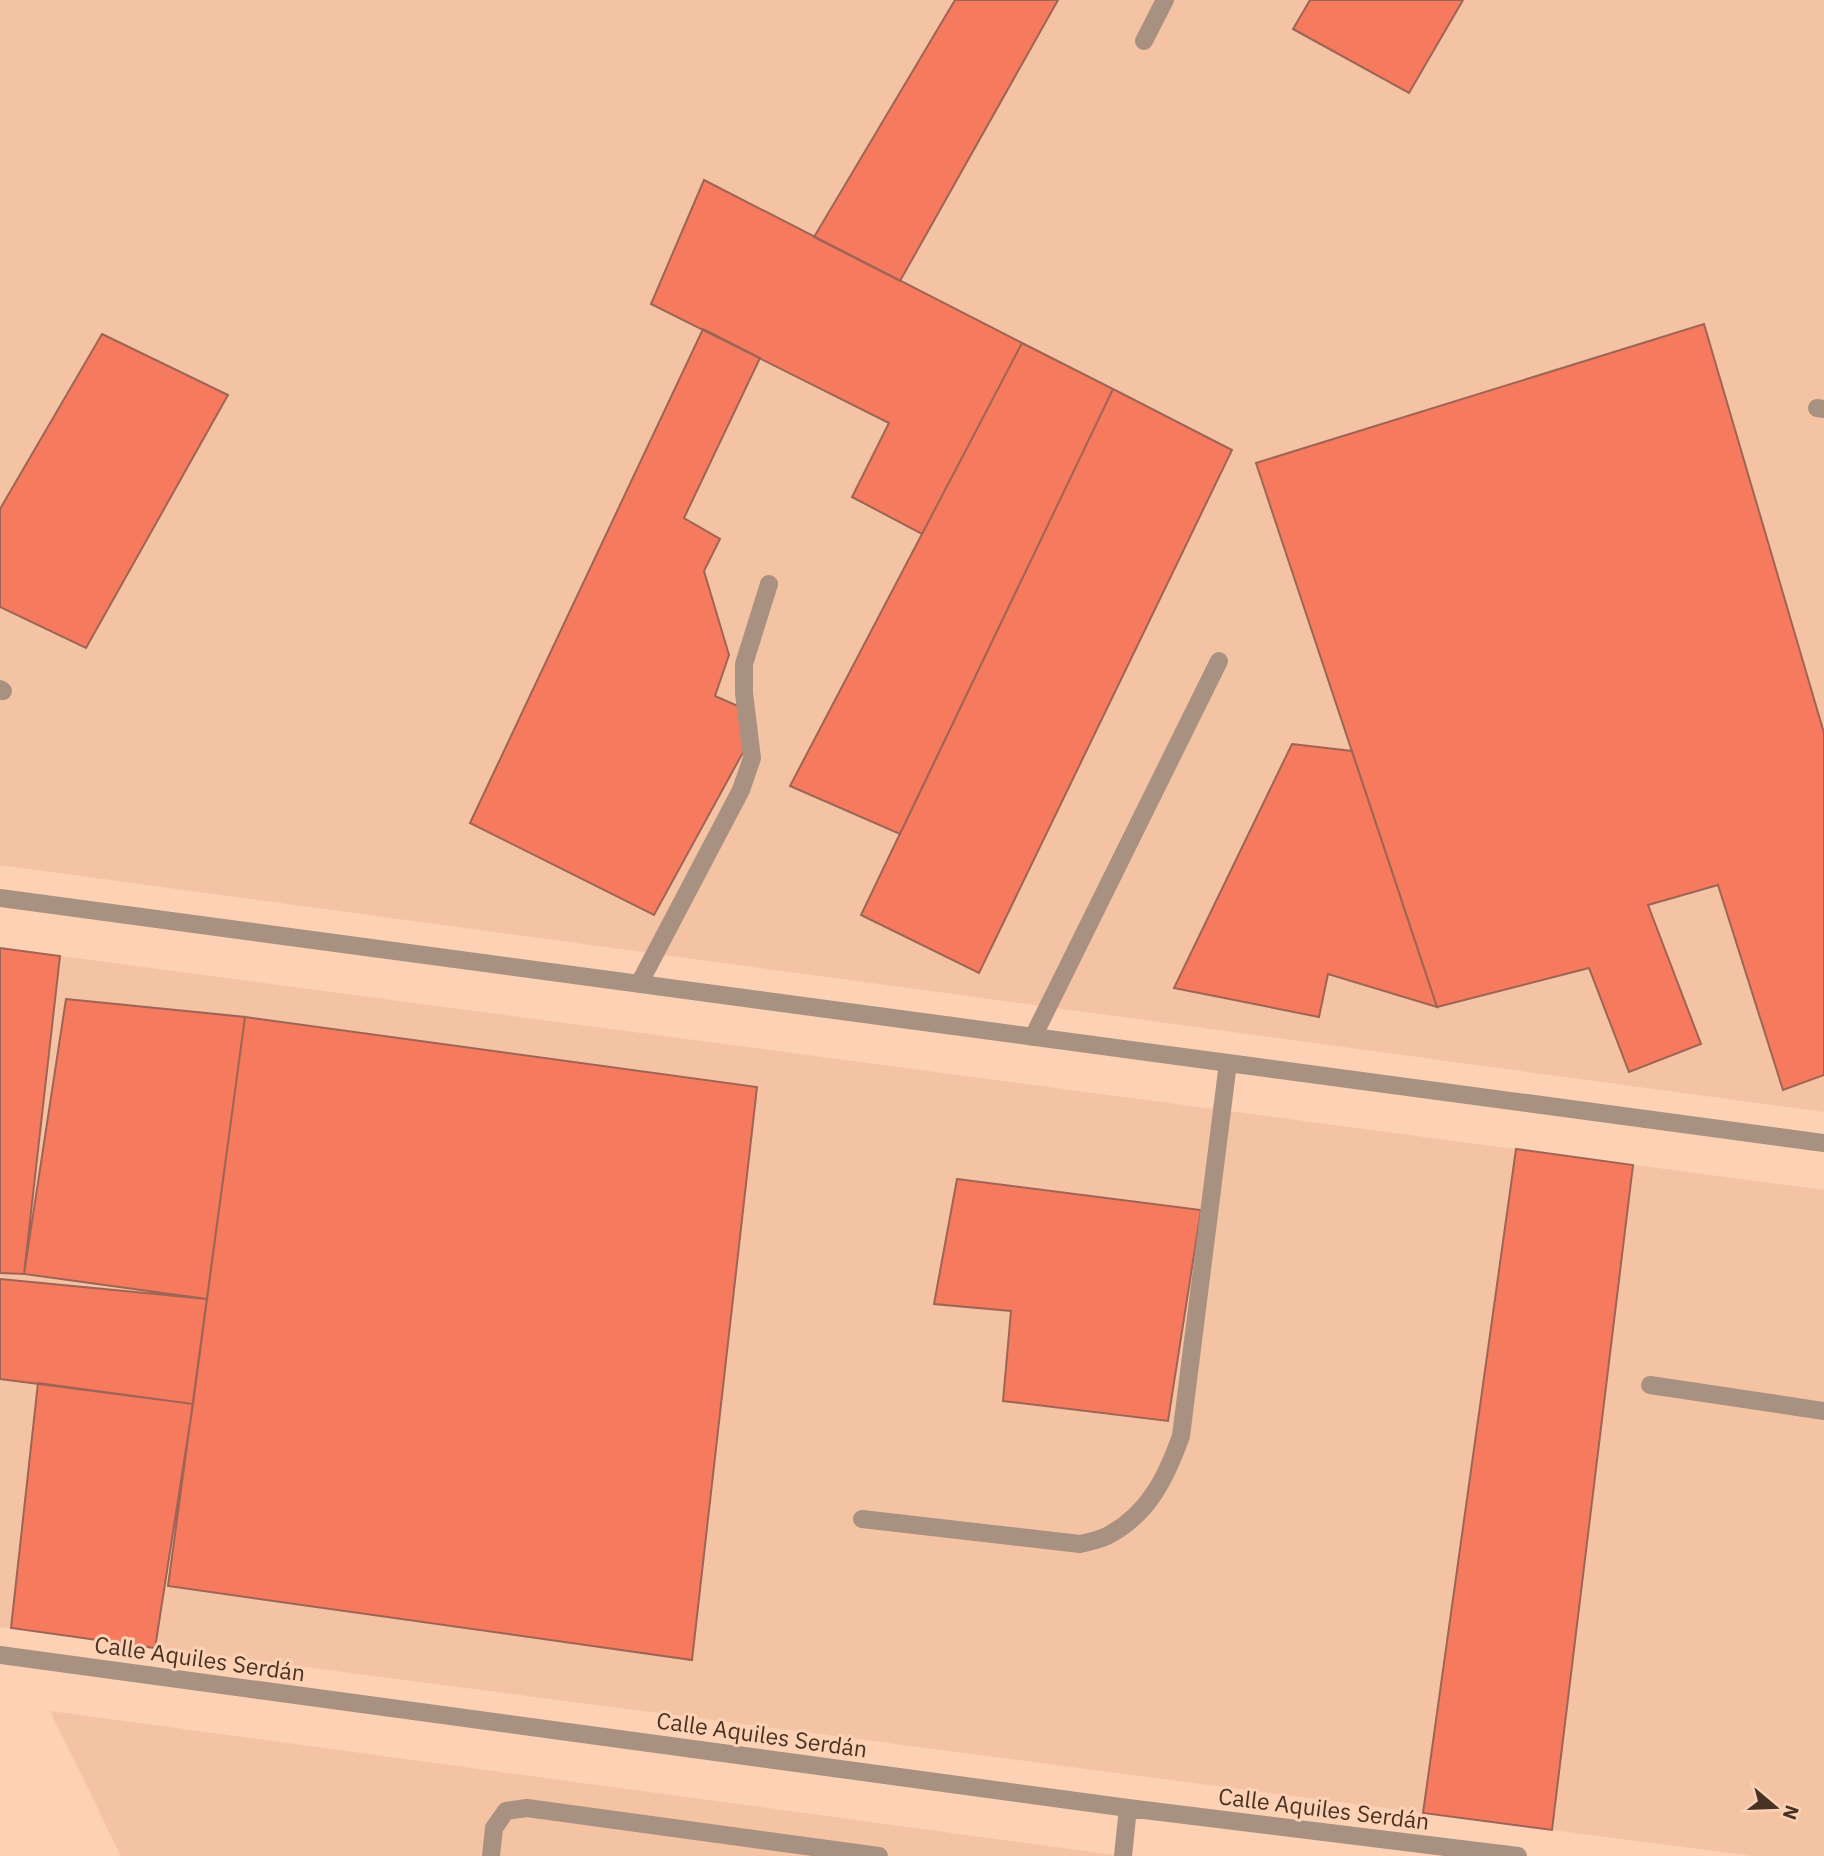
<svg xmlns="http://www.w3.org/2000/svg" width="1824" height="1856" viewBox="0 0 1824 1856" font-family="'IBM Plex Sans',sans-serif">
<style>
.built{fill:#f4c3a3}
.building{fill:#f67a5d;stroke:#9e6456;stroke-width:2}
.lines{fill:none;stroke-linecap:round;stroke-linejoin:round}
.service{stroke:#a99182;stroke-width:18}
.labels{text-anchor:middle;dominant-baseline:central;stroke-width:6;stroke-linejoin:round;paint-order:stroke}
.street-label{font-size:23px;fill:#473223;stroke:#fdd1b4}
</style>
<rect width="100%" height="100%" fill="#fdd1b4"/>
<path class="built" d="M0,0H1824V1112L0,865Z
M0,948L1824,1190V1856H1752L0,1627Z
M50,1711L1122,1856H121Z"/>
<path class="building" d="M955,0H1058L900,281L814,237Z
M1310,0H1463L1409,93L1293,29Z
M704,180L1022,343L922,534L852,497L889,423L651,304Z
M1704,324L1824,733V1075L1783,1090L1718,885L1648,905L1701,1044L1629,1072L1589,968L1437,1007L1256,463Z
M703,329L760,358L684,518L720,539L704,571L729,655L715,696L740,707L747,745L654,915L470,823Z
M102,334L228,395L86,648L0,607V509Z
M1022,343L1113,389L900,834L790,786Z
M1113,389L1232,450L979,973L861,915Z
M1292,744L1352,751L1437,1007L1328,974L1319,1017L1174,988Z
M0,948L60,956L24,1274L0,1273Z
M66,999L245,1017L207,1299L24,1274Z
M245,1017L757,1087L692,1660L168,1586Z
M1516,1149L1633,1165L1552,1830L1423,1813Z
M957,1179L1201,1210L1168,1421L1003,1401L1011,1311L934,1304Z
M0,1279L207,1299L193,1404L0,1379Z
M38,1383L193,1404L155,1648L11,1628Z"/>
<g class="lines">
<path class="service" d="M1144,41L1165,0
M1817,408L1824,409
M0,689L3,691
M0,898L1824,1143
M639,984L741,790L752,758L744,693V664L769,584
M1033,1037L1219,661
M1650,1385L1824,1411
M862,1519L1080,1544C1089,1542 1099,1540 1107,1536C1148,1515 1166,1478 1181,1436L1228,1063
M0,1655L1128,1808L1518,1856
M491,1856L494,1828L506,1811L527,1808L879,1856
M1123,1856L1128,1808"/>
</g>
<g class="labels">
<g class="street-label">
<text transform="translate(200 1658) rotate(8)">Calle Aquiles Serdán</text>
<text transform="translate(762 1734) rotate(8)">Calle Aquiles Serdán</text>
<text transform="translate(1324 1808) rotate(7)">Calle Aquiles Serdán</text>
</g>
</g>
<g transform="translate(1775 1807) rotate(109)" stroke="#fdd1b4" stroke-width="5" paint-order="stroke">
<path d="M0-5L12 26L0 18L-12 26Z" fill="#473223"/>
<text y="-10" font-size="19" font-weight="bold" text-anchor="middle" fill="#473223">N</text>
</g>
</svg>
